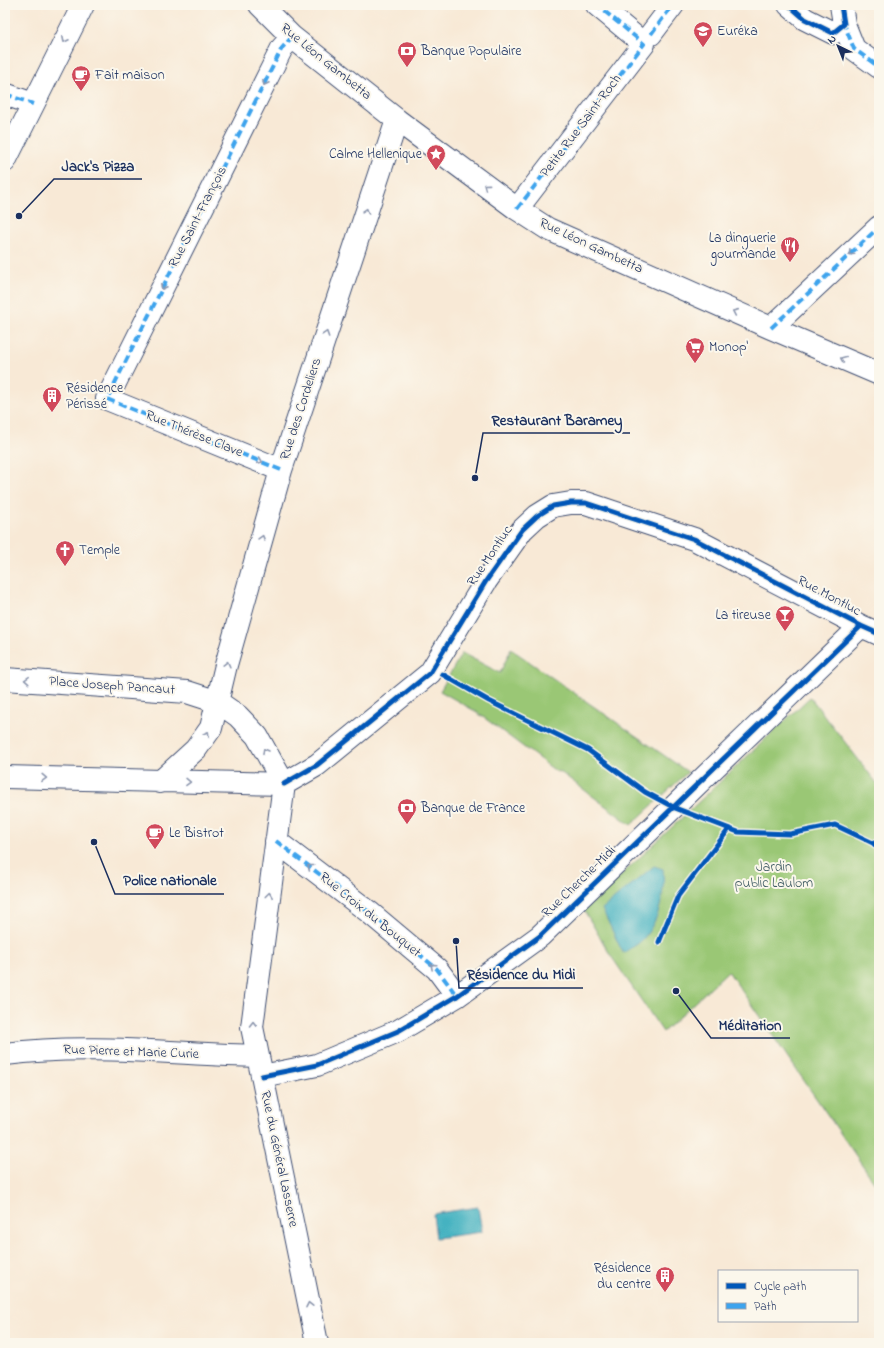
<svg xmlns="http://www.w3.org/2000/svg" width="884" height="1348" viewBox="0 0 884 1348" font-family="'Indie Flower',sans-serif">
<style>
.green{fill:#9ac775;stroke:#5a7b6a}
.water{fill:#44b2c1;stroke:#307090}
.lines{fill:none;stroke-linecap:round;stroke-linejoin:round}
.minor-casing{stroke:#3c4b70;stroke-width:24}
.minor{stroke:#fff;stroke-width:22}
.quiet{stroke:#3da3ed;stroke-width:4;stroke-dasharray:8 4;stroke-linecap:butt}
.cycleway-casing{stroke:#fbf7ec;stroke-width:8}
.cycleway{stroke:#0057b8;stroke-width:5}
.oneway{stroke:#8d97ae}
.labels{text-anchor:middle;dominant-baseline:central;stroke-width:4;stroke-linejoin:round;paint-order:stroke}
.poi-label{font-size:14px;fill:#1b2f5e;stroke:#fbf7ec;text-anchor:start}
.street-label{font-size:14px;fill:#1b2f5e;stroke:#fbf7ec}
.park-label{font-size:14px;fill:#415d65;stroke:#fbf7ec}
.leader{fill:none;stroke:#1b2f5e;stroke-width:1.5}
.callout-dot{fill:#1b2f5e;stroke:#fbf7ec;stroke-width:1.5}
.callout-label{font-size:15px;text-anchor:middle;font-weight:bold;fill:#1b2f5e;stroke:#fbf7ec;stroke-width:4;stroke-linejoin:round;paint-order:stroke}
</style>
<rect width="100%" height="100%" fill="#fbf7ec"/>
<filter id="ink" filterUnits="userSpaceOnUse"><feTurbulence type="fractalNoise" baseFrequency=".025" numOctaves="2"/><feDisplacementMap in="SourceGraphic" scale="8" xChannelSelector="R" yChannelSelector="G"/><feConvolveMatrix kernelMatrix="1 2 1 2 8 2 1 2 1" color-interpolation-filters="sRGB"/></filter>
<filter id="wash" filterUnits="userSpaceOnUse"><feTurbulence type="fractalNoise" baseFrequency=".012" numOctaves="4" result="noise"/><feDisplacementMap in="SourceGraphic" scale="16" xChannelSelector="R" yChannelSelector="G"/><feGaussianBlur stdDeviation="0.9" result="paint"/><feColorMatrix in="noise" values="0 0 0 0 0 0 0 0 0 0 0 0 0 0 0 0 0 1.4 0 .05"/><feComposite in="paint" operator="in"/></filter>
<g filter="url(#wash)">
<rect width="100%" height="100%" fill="#f8e9d6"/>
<path class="green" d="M511,649L688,772L631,825L559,771L557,772L475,711L440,691L462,653L500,673Z
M810,697L879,786V1189L728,971L663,1032L611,956L584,910Z"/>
<path class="water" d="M654,866L663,869C665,894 660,919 643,939C638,945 629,949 623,953L602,909Z
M478,1207L482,1232L436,1238L433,1214Z"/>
</g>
<g filter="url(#ink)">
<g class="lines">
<defs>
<path id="minor" d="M260,5L292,37L397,120L517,209L548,229L771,328L879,374
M789,5L805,19L833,33L844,24
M841,5L844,24L854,49L879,67
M651,34L673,5
M5,94L33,104
M5,161L83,5
M517,209L644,44L597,5
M771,328L879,227
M281,470L107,399L282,48L292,37
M5,679L187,692L218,702L238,716L257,736L284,784
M5,777L284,784
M160,782L196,749L211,728L226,665L281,470L397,120
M284,784L317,765L430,673L486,581L522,530L537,516L553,506L571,503H586L694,539L861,626L879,634
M284,784L252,1027L317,1343
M276,841L369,912L437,969L457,996
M5,1054C88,1043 174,1054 258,1056
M262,1076L317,1065L398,1031L457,996L540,936L861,626"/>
</defs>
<use href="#minor" class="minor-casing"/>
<use href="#minor" class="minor"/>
<path class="quiet" d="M843,21L854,49L879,67
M651,34L673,5
M5,94L33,104
M517,209L644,44L597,5
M771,328L879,227
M281,470L107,399L282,48L292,37
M276,841L369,912L437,969L457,996"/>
<defs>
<path id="cycleway" d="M789,5L805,19L833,33L844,24L841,5
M442,674L489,701L588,750L645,792L675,808L738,832L790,834L835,825L873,843L879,849
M284,784L317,765L430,673L486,581L522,530L537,516L553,506L571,503H586L694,539L861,626L879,634
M659,942L678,896L729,829
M262,1076L317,1065L398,1031L457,996L540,936L861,626"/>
</defs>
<use href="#cycleway" class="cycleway-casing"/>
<use href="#cycleway" class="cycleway"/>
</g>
<defs><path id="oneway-chevron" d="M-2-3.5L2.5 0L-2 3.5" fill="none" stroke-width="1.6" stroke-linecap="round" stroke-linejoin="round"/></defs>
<g class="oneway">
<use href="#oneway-chevron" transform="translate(65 40) rotate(116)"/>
<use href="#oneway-chevron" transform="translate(265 83) rotate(116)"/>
<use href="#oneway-chevron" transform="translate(486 186) rotate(-144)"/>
<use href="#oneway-chevron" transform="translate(366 211) rotate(-72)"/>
<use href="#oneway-chevron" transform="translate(851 253) rotate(137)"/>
<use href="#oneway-chevron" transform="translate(163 287) rotate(117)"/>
<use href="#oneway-chevron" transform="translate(735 312) rotate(-156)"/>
<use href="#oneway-chevron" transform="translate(326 334) rotate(-72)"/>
<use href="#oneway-chevron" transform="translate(843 359) rotate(-157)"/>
<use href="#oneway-chevron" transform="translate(260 461) rotate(22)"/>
<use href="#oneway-chevron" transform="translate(262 538) rotate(-74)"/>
<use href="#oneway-chevron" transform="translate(227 664) rotate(-76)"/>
<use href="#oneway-chevron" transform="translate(27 680) rotate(-176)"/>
<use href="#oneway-chevron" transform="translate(207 734) rotate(-59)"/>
<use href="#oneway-chevron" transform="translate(265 751) rotate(-120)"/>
<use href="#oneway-chevron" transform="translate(44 778) rotate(2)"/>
<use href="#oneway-chevron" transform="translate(188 782) rotate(1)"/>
<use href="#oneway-chevron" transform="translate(310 867) rotate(-142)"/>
<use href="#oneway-chevron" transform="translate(269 895) rotate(-83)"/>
<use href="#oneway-chevron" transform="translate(433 966) rotate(-138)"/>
<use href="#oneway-chevron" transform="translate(253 1024) rotate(-89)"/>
<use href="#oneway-chevron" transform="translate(309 1305) rotate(-102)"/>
</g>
</g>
<defs>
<symbol id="university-pin" viewBox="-11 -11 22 30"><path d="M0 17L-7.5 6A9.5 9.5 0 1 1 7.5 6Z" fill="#d1495b" stroke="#fbf7ec"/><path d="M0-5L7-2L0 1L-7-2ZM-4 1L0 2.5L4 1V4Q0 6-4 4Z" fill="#fff"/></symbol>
<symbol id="bank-pin" viewBox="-11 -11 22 30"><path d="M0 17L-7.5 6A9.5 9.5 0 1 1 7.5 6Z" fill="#d1495b" stroke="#fbf7ec"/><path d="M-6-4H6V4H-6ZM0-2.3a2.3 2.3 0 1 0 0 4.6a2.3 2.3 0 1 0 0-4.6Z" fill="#fff"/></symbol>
<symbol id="cafe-pin" viewBox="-11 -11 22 30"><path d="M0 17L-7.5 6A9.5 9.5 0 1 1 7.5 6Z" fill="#d1495b" stroke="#fbf7ec"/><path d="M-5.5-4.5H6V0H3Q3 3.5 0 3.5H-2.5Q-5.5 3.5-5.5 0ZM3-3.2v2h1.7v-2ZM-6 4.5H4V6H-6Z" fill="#fff"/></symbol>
<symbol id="sight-pin" viewBox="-11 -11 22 30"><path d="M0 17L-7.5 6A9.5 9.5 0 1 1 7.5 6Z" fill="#d1495b" stroke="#fbf7ec"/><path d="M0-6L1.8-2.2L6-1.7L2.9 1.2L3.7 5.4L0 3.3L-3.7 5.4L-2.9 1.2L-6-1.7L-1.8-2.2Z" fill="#fff"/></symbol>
<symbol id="restaurant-pin" viewBox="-11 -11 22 30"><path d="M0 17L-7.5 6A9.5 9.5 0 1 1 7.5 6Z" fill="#d1495b" stroke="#fbf7ec"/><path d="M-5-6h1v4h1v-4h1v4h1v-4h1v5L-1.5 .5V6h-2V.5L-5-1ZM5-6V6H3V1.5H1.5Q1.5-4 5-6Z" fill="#fff"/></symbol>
<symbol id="supermarket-pin" viewBox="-11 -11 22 30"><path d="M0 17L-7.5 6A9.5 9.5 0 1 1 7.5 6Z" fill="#d1495b" stroke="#fbf7ec"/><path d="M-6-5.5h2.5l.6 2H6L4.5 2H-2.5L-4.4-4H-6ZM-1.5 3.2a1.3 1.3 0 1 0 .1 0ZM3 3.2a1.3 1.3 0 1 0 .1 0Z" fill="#fff"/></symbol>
<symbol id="building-pin" viewBox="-11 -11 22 30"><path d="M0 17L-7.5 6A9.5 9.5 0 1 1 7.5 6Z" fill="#d1495b" stroke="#fbf7ec"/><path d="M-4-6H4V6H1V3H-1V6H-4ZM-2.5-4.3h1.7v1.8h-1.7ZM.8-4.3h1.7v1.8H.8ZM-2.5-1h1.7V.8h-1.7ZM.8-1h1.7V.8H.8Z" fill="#fff"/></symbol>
<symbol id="church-pin" viewBox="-11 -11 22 30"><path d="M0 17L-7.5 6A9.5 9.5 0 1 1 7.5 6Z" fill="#d1495b" stroke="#fbf7ec"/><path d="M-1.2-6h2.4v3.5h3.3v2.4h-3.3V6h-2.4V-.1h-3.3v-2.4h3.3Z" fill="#fff"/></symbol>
<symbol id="bar-pin" viewBox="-11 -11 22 30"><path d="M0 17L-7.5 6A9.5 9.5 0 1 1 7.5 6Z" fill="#d1495b" stroke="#fbf7ec"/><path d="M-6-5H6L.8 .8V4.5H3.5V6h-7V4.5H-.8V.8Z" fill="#fff"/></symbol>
</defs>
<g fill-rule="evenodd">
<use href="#university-pin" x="692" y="20" width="22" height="30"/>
<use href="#bank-pin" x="396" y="40" width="22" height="30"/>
<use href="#cafe-pin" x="70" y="64" width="22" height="30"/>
<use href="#sight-pin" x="425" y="143" width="22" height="30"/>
<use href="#restaurant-pin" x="779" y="235" width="22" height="30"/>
<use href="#supermarket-pin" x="684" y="336" width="22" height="30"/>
<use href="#building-pin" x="41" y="385" width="22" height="30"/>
<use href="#church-pin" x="54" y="539" width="22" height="30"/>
<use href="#bar-pin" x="774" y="604" width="22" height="30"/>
<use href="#bank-pin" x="396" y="797" width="22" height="30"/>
<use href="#cafe-pin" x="144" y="822" width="22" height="30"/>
<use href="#building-pin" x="654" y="1265" width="22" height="30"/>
</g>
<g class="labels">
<g class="poi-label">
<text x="717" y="31">Euréka</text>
<text x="421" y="51">Banque Populaire</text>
<text x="95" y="75">Fait maison</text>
<text x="422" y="154" text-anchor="end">Calme Hellenique</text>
<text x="776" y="238" text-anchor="end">La dinguerie<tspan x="776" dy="16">gourmande</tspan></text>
<text x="709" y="347">Monop'</text>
<text x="66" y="388">Résidence<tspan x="66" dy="16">Périssé</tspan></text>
<text x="79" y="550">Temple</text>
<text x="771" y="615" text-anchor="end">La tireuse</text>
<text x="421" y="808">Banque de France</text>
<text x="169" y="833">Le Bistrot</text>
<text x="651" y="1268" text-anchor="end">Résidence<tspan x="651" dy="16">du centre</tspan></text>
</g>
<g class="street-label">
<text transform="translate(326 62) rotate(39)">Rue Léon Gambetta</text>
<text transform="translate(581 126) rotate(-53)">Petite Rue Saint-Roch</text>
<text transform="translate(198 217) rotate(-63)">Rue Saint-François</text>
<text transform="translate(591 246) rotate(25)">Rue Léon Gambetta</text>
<text transform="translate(301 409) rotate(-72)">Rue des Cordeliers</text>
<text transform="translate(194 434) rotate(22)">Rue Thérèse Clave</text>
<text transform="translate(490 556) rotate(-56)">Rue Montluc</text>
<text transform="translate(829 596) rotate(28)">Rue Montluc</text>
<text transform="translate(112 686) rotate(4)">Place Joseph Pancaut</text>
<text transform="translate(579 882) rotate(-44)">Rue Cherche-Midi</text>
<text transform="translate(370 915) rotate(39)">Rue Croix du Bouquet</text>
<text transform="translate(131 1052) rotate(2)">Rue Pierre et Marie Curie</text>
<text transform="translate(279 1159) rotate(78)">Rue du Général Lasserre</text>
</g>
<g class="park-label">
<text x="774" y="867">Jardin<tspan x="774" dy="16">public Laulom</tspan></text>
</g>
</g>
<path class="leader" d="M19 216L54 179H142M475 478L483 433H630M94 842L115 894H224M456 941L459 988H583M676 991L711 1038H790"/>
<g class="callout-dot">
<circle cx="19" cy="216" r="4"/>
<circle cx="475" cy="478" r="4"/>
<circle cx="94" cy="842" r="4"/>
<circle cx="456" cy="941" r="4"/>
<circle cx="676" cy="991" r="4"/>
</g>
<g class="callout-label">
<text x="98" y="171">Jack's Pizza</text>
<text x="557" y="425">Restaurant Baramey</text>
<text x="170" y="885">Police nationale</text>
<text x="521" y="979">Résidence du Midi</text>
<text x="750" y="1030">Méditation</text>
</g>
<rect width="884" height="1348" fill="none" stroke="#fbf7ec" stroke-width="20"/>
<rect x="718" y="1270" width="140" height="52" fill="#fbf7ec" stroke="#a1a7b3"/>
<rect x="726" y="1283" width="20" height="6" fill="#0057b8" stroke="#a1a7b3"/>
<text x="754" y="1290" font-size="12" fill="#1b2f5e">Cycle path</text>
<rect x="726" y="1303" width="20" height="6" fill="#3da3ed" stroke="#a1a7b3"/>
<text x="754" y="1310" font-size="12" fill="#1b2f5e">Path</text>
<g transform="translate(838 46) rotate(317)" stroke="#fbf7ec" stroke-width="3" paint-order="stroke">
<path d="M0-3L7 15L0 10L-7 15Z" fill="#1b2f5e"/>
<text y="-6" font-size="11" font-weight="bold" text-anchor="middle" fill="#1b2f5e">N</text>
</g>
</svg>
